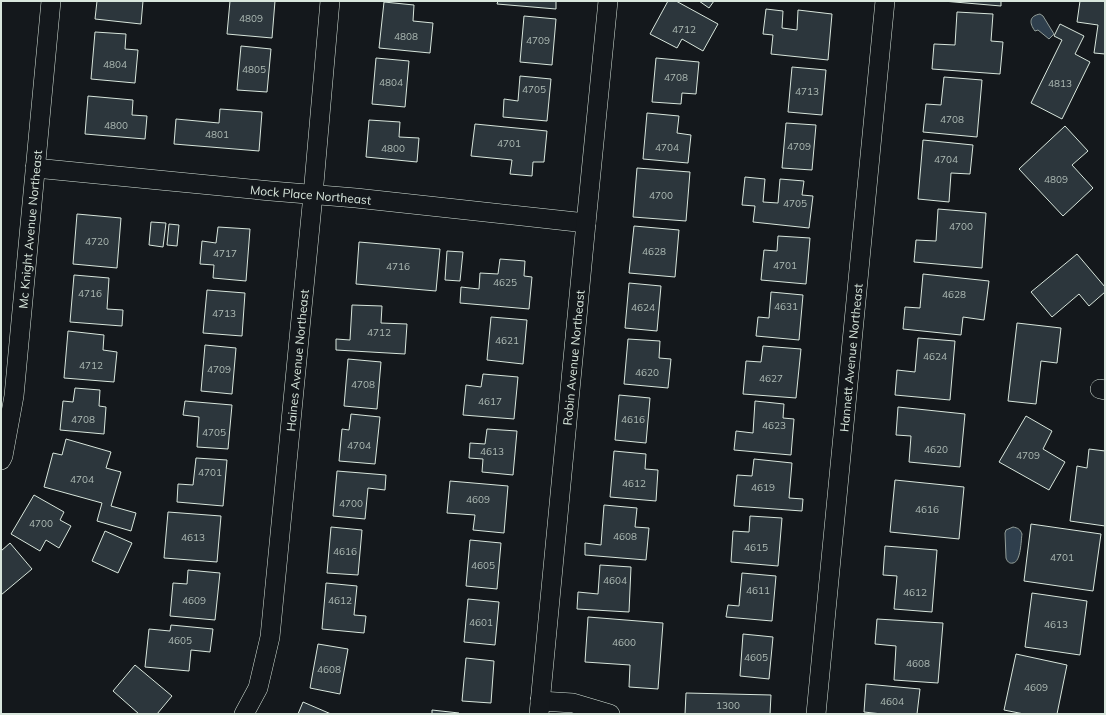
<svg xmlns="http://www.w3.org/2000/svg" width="1106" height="715" viewBox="0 0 1106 715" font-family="Mulish,sans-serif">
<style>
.water{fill:#2f3f4d;stroke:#939e99}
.building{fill:#2c363c;stroke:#d8e6dc}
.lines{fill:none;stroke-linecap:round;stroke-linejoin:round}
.minor-casing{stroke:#d8e6dc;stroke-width:20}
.minor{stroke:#14181c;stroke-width:19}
.labels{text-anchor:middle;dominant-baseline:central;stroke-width:3;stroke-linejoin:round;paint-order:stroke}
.number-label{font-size:10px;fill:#adbab4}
.street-label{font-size:12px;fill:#d8e6dc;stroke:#14181c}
</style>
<rect width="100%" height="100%" fill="#14181c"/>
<path class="water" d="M1040,14L1043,16L1054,34L1049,39L1038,30L1035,31C1029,23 1029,16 1040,14Z
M1013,527C1018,528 1020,529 1022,534C1021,540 1021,562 1013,563C1009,564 1007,561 1006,558L1005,533L1006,530Z"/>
<path class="building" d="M97,1H143L141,24L95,19Z
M230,1H275L272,38L227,34Z
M498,1H556V9L497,4Z
M668,1H676L718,24L703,51L682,39L677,48L650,34Z
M699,1H714L709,8Z
M943,1H1001V6Z
M1080,1H1105V54L1094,53L1098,25L1077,22Z
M384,2L414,5L413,21L433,23L430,53L379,48Z
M766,9L783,11L782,28L797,30L798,10L832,14L828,60L771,54L773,35L763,34Z
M957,12L993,14L991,41L1003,42L1000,74L932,69L934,44L955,45Z
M524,16L556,19L552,65L520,62Z
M1060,24L1084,36L1075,54L1090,62L1062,119L1031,103L1062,40L1054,36Z
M95,32L126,34L125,49L138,50L135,83L91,79Z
M241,46L271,49L267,92L237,90Z
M376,58L409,61L405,107L372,104Z
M656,58L699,62L696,94L682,93L681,104L652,102Z
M792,67L826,70L822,115L788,112Z
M520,76L551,79L547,121L503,117L504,99L518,101Z
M944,77L982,80L977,137L923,132L926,104L941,105Z
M88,96L133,100L132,115L147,116L145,139L85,134Z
M220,109L262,112L259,151L174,144L176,119L219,123Z
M647,113L679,116L677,133L691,135L688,163L643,159Z
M369,120L400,122L399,137L419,138L417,162L366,157Z
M786,123L816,125L812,170L782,168Z
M475,124L547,131L544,162H533L532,176L510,174L512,160L471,156Z
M1065,126L1088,151L1072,165L1093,188L1063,216L1019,169Z
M923,140L973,145L970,174L951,173L949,202L918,199Z
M637,168L690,172L686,221L633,217Z
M745,177L765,179L763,202L778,203L780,179L804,181L802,195L813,196L809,228L753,222L755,206L742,205Z
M938,209L986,213L982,268L914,262L916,240L936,241Z
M77,214L121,218L117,268L73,264Z
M151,222L166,223L163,247L149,245Z
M169,224L179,225L177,246L167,245Z
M634,226L679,230L675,277L629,273Z
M218,227L250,229L246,281L213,278L214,265L200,264L202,241L216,243Z
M778,236L810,238L806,284L761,280L764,250L777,251Z
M359,242L440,249L436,291L356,284Z
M447,251L463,252L460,281L445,280Z
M1077,254L1105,287V292L1089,306L1079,294L1052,317L1031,292Z
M500,259L525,261L524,276L532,277L529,309L460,303L461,287L479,289L480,273L498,274Z
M923,274L989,281L984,320L963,317L961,335L903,329L905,307L920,308Z
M74,275L109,278L107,309L123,310L122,326L70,322Z
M629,283L661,286L657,331L625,328Z
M207,290L245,293L242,336L203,333Z
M771,292L803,295L799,340L756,336L758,317L769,318Z
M352,305L382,306L381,323L407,324L405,354L336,350V339L350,340Z
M491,317L527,320L523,364L487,360Z
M1017,323L1061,328L1057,363L1041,361L1036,404L1008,401Z
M68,331L104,335L103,350L117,352L114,382L64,378Z
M918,338L955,341L950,400L895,395L897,370L915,372Z
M628,339L660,341L659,358L671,359L668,388L624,384Z
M205,345L236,348L232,394L201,391Z
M763,346L801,349L796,398L743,394L746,361L761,362Z
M348,359L381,362L377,409L344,406Z
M483,374L518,377L514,419L463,415L466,385L481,387Z
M75,388L100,390L99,406L106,407L104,434L60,430L63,401L73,402Z
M619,395L650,398L646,443L615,440Z
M185,401L232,405L228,449L197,447L199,417L183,415Z
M755,401L784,404L783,418L794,419L791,455L734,450L736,431L753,433Z
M898,407L965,414L960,467L909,462L911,436L896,435Z
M351,414L380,417L375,464L339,461L342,429L349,430Z
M1026,416L1052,431L1043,449L1065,462L1049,490L999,462Z
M487,429L517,431L513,475L482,472L483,459L469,458L470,443L485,444Z
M66,439L111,452L106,468L121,472L111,506L136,513L131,531L97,521L102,503L44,487L53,453L62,455Z
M1089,449L1105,451V526L1070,521L1077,466L1087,468Z
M614,451L646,454L645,469L658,470L656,501L610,497Z
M196,458L227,460L223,506L177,502L178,484L193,485Z
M754,459L792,463L789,498L803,499L802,511L734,506L737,475L752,476Z
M337,471L386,475L385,490L368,488L365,519L333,516Z
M895,480L964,487L959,539L890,532Z
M450,481L508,486L504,533L473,530L475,515L447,513Z
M34,495L64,512L60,520L71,526L59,548L46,540L40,551L11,534Z
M604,505L637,508L635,527L649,528L646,560L585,555V543L601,545Z
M168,512L221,516L217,562L164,558Z
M750,516L782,518L778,566L731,562L733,531L749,532Z
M1031,524L1101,534L1093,591L1024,581Z
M331,527L362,530L358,575L327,573Z
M105,531L132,543L118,573L92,561Z
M470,540L501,543L497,589L466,586Z
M10,543L32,569L1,595V551Z
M885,546L937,550L932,612L894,609L897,576L883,575Z
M600,565L631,567L629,612L577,609L578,592L598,594Z
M188,570L220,573L215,620L170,616L173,583L187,584Z
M742,573L776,576L772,621L726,617L728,605L739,606Z
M326,583L357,586L354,615L366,616L364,633L322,629Z
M1032,593L1087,601L1080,655L1025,647Z
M468,599L499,602L495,645L464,642Z
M588,617L663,623L658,689L629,687L630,665L585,662Z
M877,619L943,623L938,683L894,680L896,646L875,644Z
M171,625L213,629L210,652L191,650L189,671L145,667L149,629L170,631Z
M743,634L773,637L769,679L740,676Z
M318,644L348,649L340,694L310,688Z
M1016,654L1067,665L1057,714H1024L1004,710Z
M466,658L494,661L491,703L462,701Z
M135,665L172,696L157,714H139L113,691Z
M866,684L920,689L917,714H882L864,712Z
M686,693L771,695L770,714H685Z
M303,702L331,714H298Z
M432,710L459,713L458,714H432Z"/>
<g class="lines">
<defs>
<g id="minor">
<path id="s1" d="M35,168L271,191L356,198L586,223"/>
<path d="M1100,389L1105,390"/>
<path id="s2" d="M1,460L3,456L14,396L51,1"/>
<path d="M540,701L573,703L610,714"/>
<path id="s3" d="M244,714L258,688L270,637L313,195L330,1"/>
<path id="s4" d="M539,714L586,223L608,1"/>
<path id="s5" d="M816,714L885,1"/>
</g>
</defs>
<use href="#minor" class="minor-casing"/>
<use href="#minor" class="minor"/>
</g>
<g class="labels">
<g class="number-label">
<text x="251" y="18">4809</text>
<text x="684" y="29">4712</text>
<text x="406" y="36">4808</text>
<text x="538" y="40">4709</text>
<text x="115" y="64">4804</text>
<text x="254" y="69">4805</text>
<text x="676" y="77">4708</text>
<text x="391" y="82">4804</text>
<text x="1060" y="83">4813</text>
<text x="534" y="89">4705</text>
<text x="807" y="91">4713</text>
<text x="952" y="119">4708</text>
<text x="116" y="125">4800</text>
<text x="217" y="134">4801</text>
<text x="509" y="143">4701</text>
<text x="799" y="146">4709</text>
<text x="667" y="147">4704</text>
<text x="393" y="148">4800</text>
<text x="946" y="159">4704</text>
<text x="1056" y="179">4809</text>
<text x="661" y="195">4700</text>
<text x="795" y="203">4705</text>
<text x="961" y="226">4700</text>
<text x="97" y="241">4720</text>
<text x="654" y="251">4628</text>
<text x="225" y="253">4717</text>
<text x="785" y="265">4701</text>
<text x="398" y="266">4716</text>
<text x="505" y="282">4625</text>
<text x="90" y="293">4716</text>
<text x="954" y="294">4628</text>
<text x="786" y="306">4631</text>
<text x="643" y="307">4624</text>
<text x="224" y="313">4713</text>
<text x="379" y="332">4712</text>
<text x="507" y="340">4621</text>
<text x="935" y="356">4624</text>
<text x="91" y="365">4712</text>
<text x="219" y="369">4709</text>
<text x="647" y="372">4620</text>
<text x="771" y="378">4627</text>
<text x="363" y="384">4708</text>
<text x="490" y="401">4617</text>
<text x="83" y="419">4708</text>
<text x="633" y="419">4616</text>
<text x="774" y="425">4623</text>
<text x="214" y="432">4705</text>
<text x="359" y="445">4704</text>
<text x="936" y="449">4620</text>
<text x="492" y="451">4613</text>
<text x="1028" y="455">4709</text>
<text x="210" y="472">4701</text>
<text x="82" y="479">4704</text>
<text x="634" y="483">4612</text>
<text x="763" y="487">4619</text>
<text x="478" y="499">4609</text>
<text x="351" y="503">4700</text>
<text x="927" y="509">4616</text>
<text x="41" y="523">4700</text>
<text x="625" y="536">4608</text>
<text x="193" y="537">4613</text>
<text x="756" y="547">4615</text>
<text x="345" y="551">4616</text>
<text x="1062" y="557">4701</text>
<text x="483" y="565">4605</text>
<text x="615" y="580">4604</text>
<text x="758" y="590">4611</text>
<text x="915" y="592">4612</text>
<text x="194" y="600">4609</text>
<text x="340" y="600">4612</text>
<text x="481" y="622">4601</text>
<text x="1056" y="624">4613</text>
<text x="180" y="640">4605</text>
<text x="624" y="642">4600</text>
<text x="756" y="657">4605</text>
<text x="918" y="663">4608</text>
<text x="329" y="669">4608</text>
<text x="1036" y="687">4609</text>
<text x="892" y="701">4604</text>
<text x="728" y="705">1300</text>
</g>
<g class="street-label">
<text stroke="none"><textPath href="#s1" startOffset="277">Mock Place Northeast</textPath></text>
<text stroke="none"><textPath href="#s2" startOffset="233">Mc Knight Avenue Northeast</textPath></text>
<text stroke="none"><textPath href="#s4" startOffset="358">Robin Avenue Northeast</textPath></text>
<text stroke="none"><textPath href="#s5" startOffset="358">Hannett Avenue Northeast</textPath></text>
<text stroke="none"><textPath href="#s3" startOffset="360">Haines Avenue Northeast</textPath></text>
</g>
</g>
<rect width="1106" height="715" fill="none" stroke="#d8e6dc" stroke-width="4"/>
</svg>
